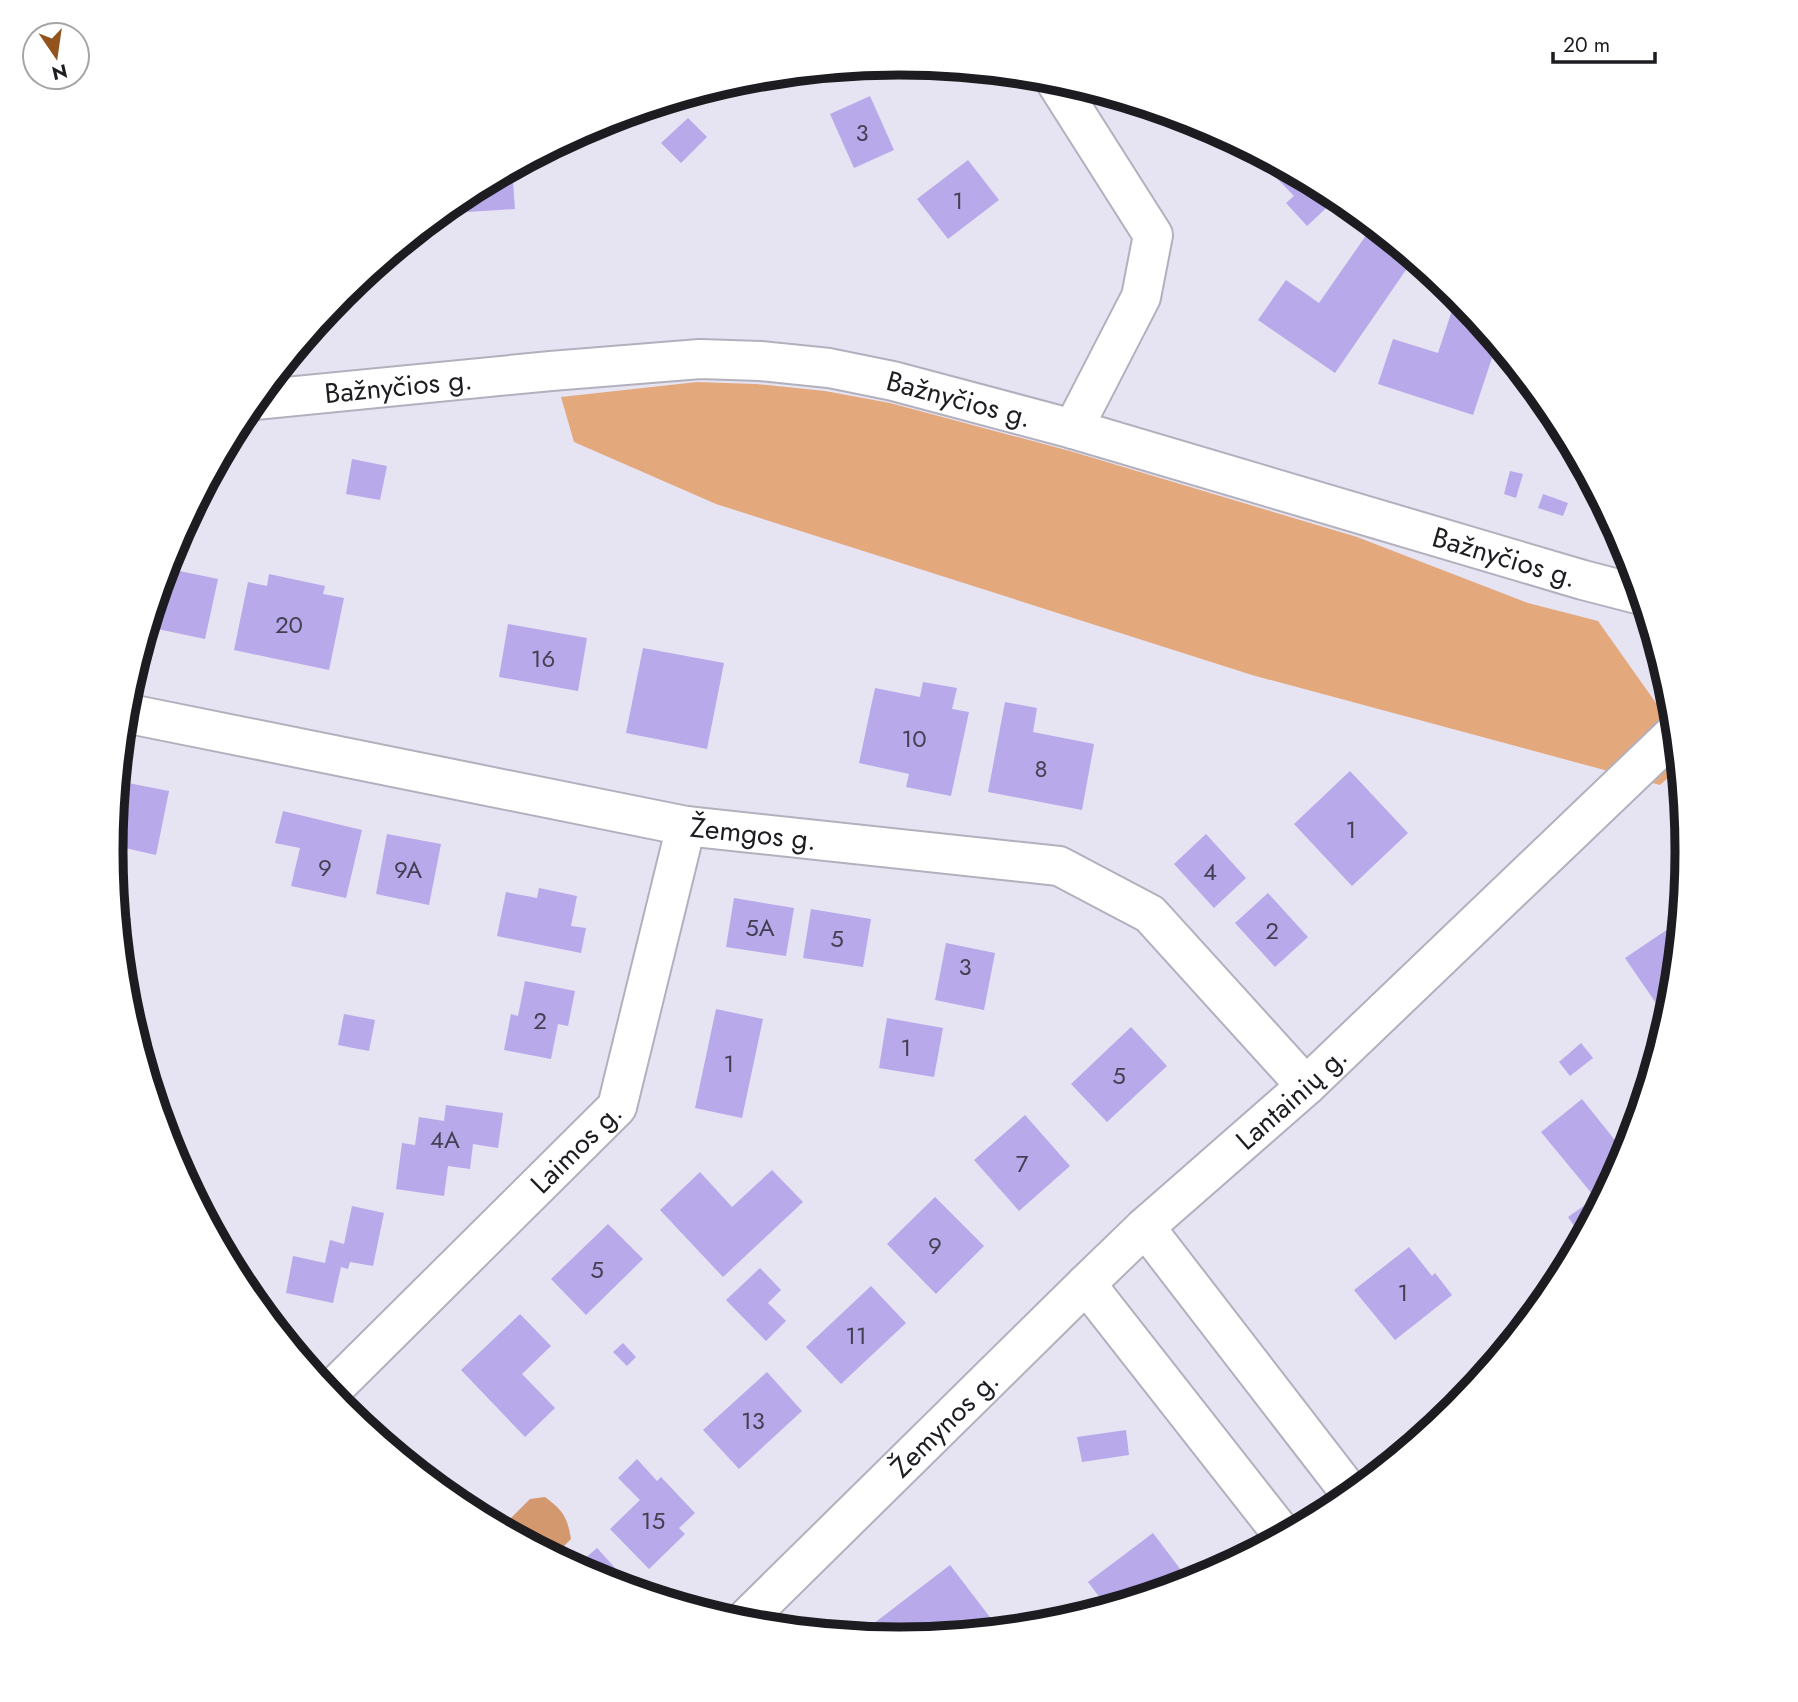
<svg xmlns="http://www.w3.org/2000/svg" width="1798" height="1702" font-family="Jost,sans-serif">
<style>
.forest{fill:#e4a87d}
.water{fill:#d3986e}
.building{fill:#b8aaea}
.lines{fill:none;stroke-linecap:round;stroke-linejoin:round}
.street-casing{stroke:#b3b0be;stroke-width:42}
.secondary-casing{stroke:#b3b0be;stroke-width:42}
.street{stroke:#fff;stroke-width:38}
.secondary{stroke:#fff;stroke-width:38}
.labels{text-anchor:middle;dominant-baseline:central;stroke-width:5;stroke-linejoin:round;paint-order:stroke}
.number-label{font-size:24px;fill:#444053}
.street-label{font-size:28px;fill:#1d1c21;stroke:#fff}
.rim{fill:none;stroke:#1d1c21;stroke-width:9}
</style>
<rect width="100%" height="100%" fill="#e6e3f2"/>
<path class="forest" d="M697,382l59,2 69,7 65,12 180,48 287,86 171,66 70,18 58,82 16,-2 7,67 -19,17 -408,-110 -536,-171 -142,-62 -13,-45z"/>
<path class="water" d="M545,1497c18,14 22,19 26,42l-12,12 -16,-1 -42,-22 29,-29z"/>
<g class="building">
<path d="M870,96l24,54 -40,18 -24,-54z"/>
<path d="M688,118l19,19 -26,26 -20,-20z"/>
<path d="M1265,157l72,39 1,1 -31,29 -21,-23 8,-7 -34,-35z"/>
<path d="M968,160l31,40 -51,39 -31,-40z"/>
<path d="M512,169l3,40 -47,3 -1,-19z"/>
<path d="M1367,234l43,30 -75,109 -77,-53 28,-40 33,23z"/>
<path d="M1457,295l40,48 -24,72 -95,-31 15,-45 45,14z"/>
<path d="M352,459l35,7 -7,34 -34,-6z"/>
<path d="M1510,471l13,3 -7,24 -12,-4z"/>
<path d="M1543,494l25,9 -5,13 -25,-8z"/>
<path d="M165,568l53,11 -13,60 -57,-12z"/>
<path d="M269,574l56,12 -2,8 21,4 -15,72 -95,-20 14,-68 19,4z"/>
<path d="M508,624l79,14 -9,53 -79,-14z"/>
<path d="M643,648l81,15 -17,86 -81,-16z"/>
<path d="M923,682l34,6 -5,21 17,3 -18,84 -45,-9 3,-13 -50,-11 16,-75 45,9z"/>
<path d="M1005,702l32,6 -4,24 61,12 -12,66 -94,-18z"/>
<path d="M1350,771l58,62 -56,53 -58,-62z"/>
<path d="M118,781l51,10 -13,64 -44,-10z"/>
<path d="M283,811l79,19 -16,68 -55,-12 9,-38 -25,-5z"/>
<path d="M387,834l54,10 -12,61 -53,-11z"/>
<path d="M1206,834l40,44 -32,30 -40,-44z"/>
<path d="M539,888l38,8 -6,30 15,2 -5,25 -84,-17 9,-44 31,6z"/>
<path d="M1268,893l40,44 -33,30 -40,-44z"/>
<path d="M734,898l60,10 -8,48 -60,-9z"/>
<path d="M811,909l60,10 -8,48 -60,-9z"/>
<path d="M117,915l14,3 -9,41z"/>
<path d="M1680,921l-8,84 -10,7 -37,-54z"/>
<path d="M946,943l49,10 -11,57 -49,-10z"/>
<path d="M525,981l50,10 -7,35 -10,-2 -7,35 -47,-9 7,-36 7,2z"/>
<path d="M716,1009l47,10 -21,99 -47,-10z"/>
<path d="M344,1014l31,6 -6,31 -31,-6z"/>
<path d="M887,1018l56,10 -9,49 -55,-9z"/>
<path d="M1131,1027l36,39 -60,56 -36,-38z"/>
<path d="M1581,1043l12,15 -23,18 -11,-14z"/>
<path d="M1582,1099l44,55 -13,26 -20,15 -52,-63z"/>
<path d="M446,1105l57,8 -5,35 -25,-4 -3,25 -22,-3 -4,30 -48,-7 6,-46 13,2 4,-28 25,4z"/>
<path d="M1025,1115l45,51 -51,45 -45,-51z"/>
<path d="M772,1170l31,32 -80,75 -63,-67 40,-38 32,35z"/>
<path d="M935,1197l49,49 -48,48 -49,-50z"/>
<path d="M1592,1200l6,7 -6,11 -15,12 -9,-13z"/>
<path d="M352,1206l32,7 -11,53 -23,-4 -2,7 -7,-2 -8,36 -47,-10 7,-37 32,7 5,-23 14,4z"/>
<path d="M608,1224l35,35 -57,56 -35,-36z"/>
<path d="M1409,1247l23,29 3,-3 17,22 -57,45 -41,-50z"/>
<path d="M760,1268l21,22 -13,13 18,18 -20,20 -40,-41z"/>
<path d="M871,1286l35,37 -65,61 -35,-37z"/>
<path d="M520,1314l31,32 -29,28 33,34 -30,29 -64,-67z"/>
<path d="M623,1343l13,14 -9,9 -14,-14z"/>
<path d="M767,1372l35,39 -63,58 -36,-39z"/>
<path d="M1126,1430l3,25 -47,7 -5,-25z"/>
<path d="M637,1459l20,22 4,-4 34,36 -16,15 6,6 -36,35 -39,-40 30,-29 -22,-22z"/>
<path d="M1153,1533l37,49 -83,25 -19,-25z"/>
<path d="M597,1548l38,42 -38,-11 -22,-12z"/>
<path d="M950,1565l49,64 -100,10 -16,-2 -10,-13z"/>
</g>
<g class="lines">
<defs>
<g id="street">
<path d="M1054,79l99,156 -12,62 -68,132"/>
<path id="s1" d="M125,713l561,113 373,40 91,48 156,172"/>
<path d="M1145,1227l206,267"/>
<path d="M1086,1284l197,251"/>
<path id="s2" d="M329,1393l288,-286 69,-281"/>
<path id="s3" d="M742,1623l344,-339 59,-57 161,-141 369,-353"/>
</g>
<g id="secondary">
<path id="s4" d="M255,400l296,-29 149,-12 60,2 69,7 64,13 180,48 510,151 58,15"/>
</g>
</defs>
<use href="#street" class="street-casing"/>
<use href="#secondary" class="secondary-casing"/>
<use href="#street" class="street"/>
<use href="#secondary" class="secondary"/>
</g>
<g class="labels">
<g class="number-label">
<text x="862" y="132">3</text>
<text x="958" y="200">1</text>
<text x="289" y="624">20</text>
<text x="543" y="658">16</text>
<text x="914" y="738">10</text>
<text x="1041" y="768">8</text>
<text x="1351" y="829">1</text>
<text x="325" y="867">9</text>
<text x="408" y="869">9A</text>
<text x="1210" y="871">4</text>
<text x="760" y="927">5A</text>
<text x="1272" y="930">2</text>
<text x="837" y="938">5</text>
<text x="965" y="966">3</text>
<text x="540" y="1020">2</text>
<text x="906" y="1047">1</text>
<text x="729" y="1063">1</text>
<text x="1119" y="1075">5</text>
<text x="445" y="1139">4A</text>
<text x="1022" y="1163">7</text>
<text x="935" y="1245">9</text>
<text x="597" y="1269">5</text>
<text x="1403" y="1292">1</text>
<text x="856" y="1335">11</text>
<text x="753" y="1420">13</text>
<text x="653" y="1520">15</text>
</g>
<g class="street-label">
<text stroke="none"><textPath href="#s4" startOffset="144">Bažnyčios g.</textPath></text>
<text stroke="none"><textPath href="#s4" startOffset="710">Bažnyčios g.</textPath></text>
<text stroke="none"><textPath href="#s4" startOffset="1278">Bažnyčios g.</textPath></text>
<text stroke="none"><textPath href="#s1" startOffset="640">Žemgos g.</textPath></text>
<text stroke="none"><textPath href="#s3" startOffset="760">Lantainių g.</textPath></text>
<text stroke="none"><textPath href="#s2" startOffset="348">Laimos g.</textPath></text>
<text stroke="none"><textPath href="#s3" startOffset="284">Žemynos g.</textPath></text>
</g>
</g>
<path d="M0 0H1798V1702H0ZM123 851a776 776 0 1 1 1552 0a776 776 0 1 1-1552 0Z" fill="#fff" fill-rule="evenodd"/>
<path class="rim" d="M123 851a776 776 0 1 1 1552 0a776 776 0 1 1-1552 0Z"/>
<g transform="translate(56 56) rotate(167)"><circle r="33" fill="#ffffff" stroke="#a5a4a6" stroke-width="2"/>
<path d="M0-5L12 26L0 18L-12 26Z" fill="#93531d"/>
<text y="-10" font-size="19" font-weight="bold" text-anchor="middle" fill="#1d1c21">N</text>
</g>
<path d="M1553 52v10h102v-10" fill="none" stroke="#1d1c21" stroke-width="3.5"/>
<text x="1563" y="52" font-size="21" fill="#1d1c21" stroke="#ffffff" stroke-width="5" paint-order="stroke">20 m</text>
</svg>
